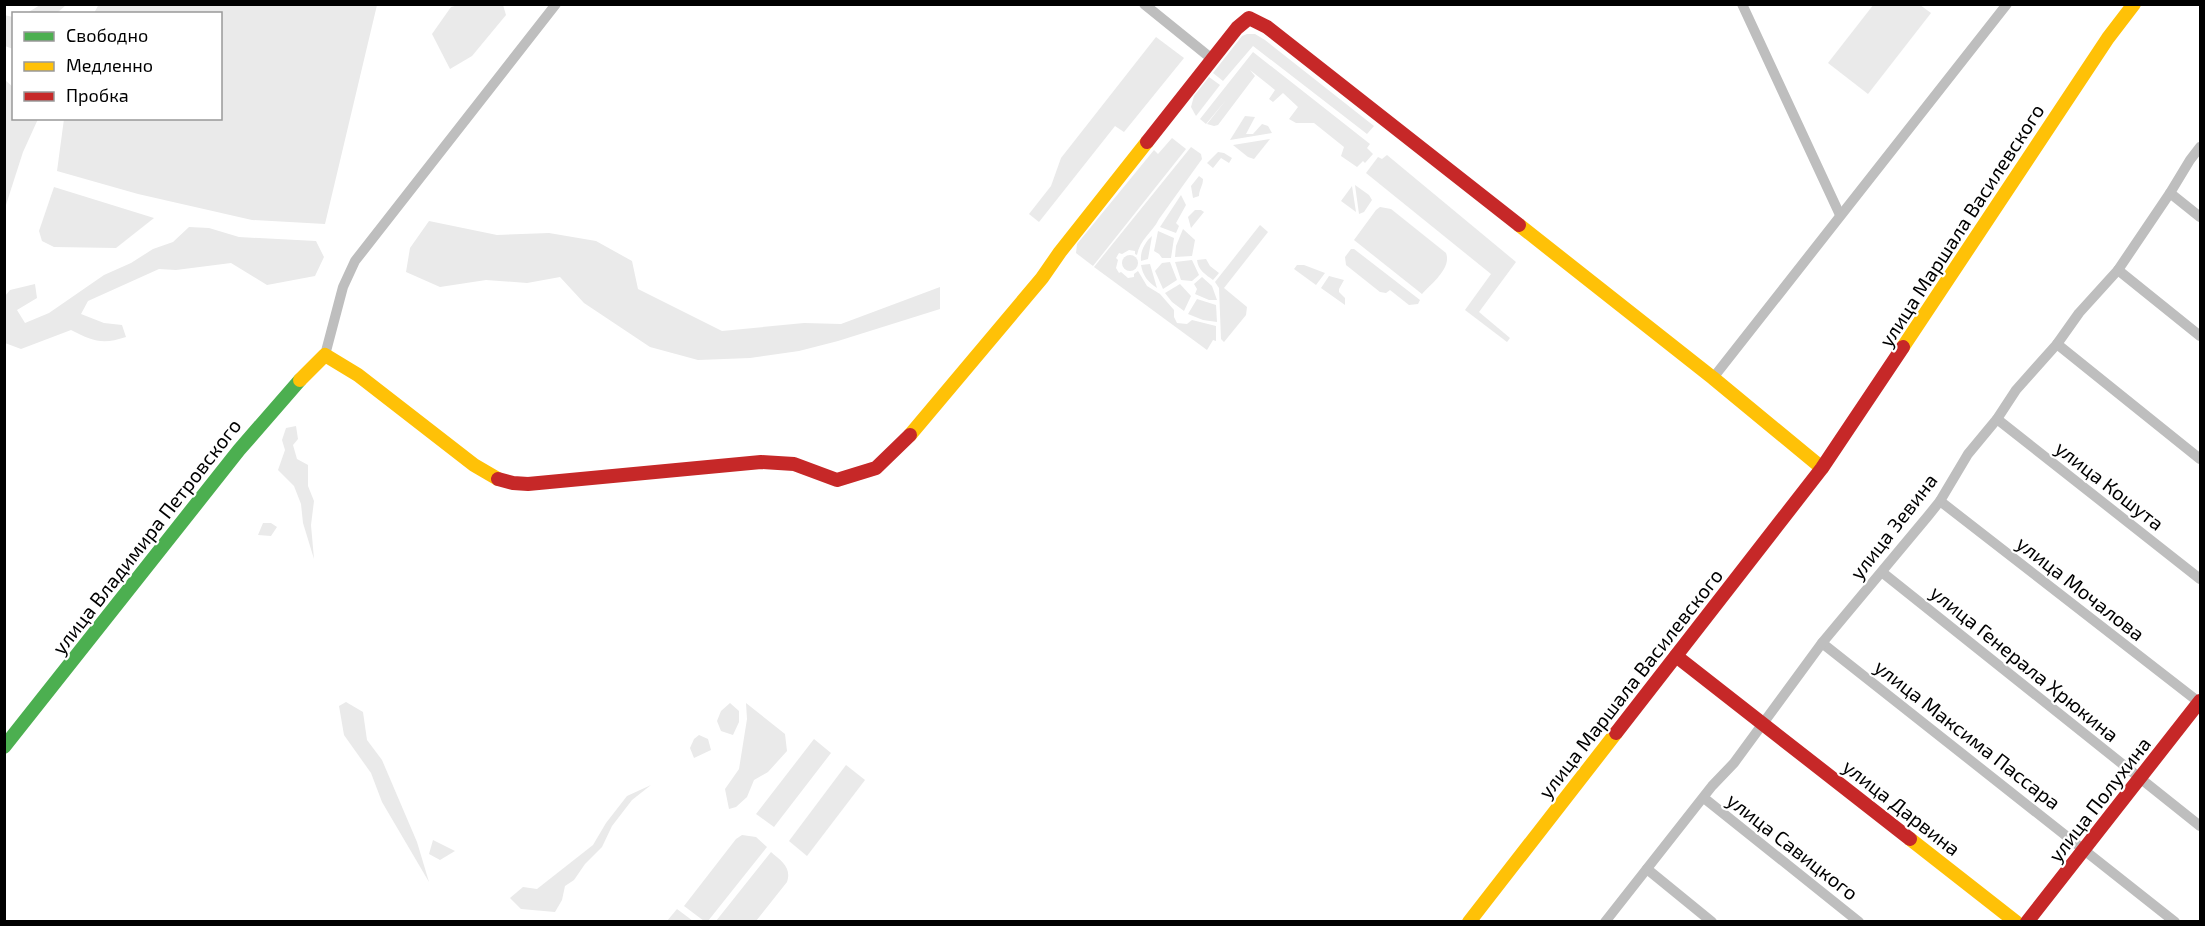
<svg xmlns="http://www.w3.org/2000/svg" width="2205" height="926" font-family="'Exo 2',sans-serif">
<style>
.green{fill:#eaeaea}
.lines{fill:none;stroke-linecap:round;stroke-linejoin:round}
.street{stroke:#bebebe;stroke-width:10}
.fast{stroke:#4caf50;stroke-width:14}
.slow{stroke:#ffc107;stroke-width:14}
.jam{stroke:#c62828;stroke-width:14}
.labels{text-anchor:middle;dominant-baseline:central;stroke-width:4.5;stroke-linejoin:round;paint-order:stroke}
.street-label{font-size:20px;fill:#000;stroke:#fff}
</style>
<rect width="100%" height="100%" fill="#fff"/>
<g class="green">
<path d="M99,4l278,1 -52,219 -73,-4 -114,-26 -81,-23 7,-52 156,-1v-104l-126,-1z"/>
<path d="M462,4l41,1 3,10 -34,41 -22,13 -18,-35 19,-27z"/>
<path d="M1874,4l46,1 11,8 -63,81 -40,-31z"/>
<path d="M40,5v-1l26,1 -9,8h-30z"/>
<path d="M4,15l9,2v32l-8,-3z"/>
<path d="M1247,34h8l10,6 109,86 -7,8 -114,-88 -30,35 -10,-8 29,-37z"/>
<path d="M1156,37l28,21 -60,74 -9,-6 -76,96 -10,-8 22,-28 10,-28z"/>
<path d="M1253,52l117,92 -3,4 6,6 -8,9 -2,-2 -6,6 -16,-11 3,-9 -30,-24h-18l-7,-4 9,-12 -15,-14 -10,9 -4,-3 6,-9 -25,-20 5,6 -37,49 -4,1 -7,-2 19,-24 -20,24 -6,-5z"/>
<path d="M1209,77l11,8 -24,31 -5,-9 3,-11z"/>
<path d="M5,80l8,7 1,31 24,1 -15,33 -18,56z"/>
<path d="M1245,116l10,1 -9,17h7l9,-10 6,2 4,7 -42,7z"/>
<path d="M1172,138l14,11 -93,117 -17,-13 1,-9 77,-94 4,4z"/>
<path d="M1270,139l-16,20 -6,-2 -15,-12z"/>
<path d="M1191,147l10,7 1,5 -43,60c-7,14 -19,20 -22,36l-2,-1v-3l-6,-1 -7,4 -3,-1 -3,5 2,2 -2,8 3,5 2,-1 7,6 6,-1v-3l4,-3 9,15 13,8 14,16v7l3,6 10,1 5,-4 24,6v15l-3,-1 -6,10 -113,-83z"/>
<path d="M1218,152l6,1 8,5 -3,5 -8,-5 -8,10 -6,-5z"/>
<path d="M1387,155l129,107 -37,50 31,26 -3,4 -42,-32 26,-36 -125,-101 12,-16 4,2z"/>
<path d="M1199,176l4,3c0,7 -4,10 -4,17l-6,2 -2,-12z"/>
<path d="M1355,185l14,10 3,5 -8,12 -5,2z"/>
<path d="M1352,186l4,26 -15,-11z"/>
<path d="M54,187l100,31 -38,30 -62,-1 -12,-6 -3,-10z"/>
<path d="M1181,195l5,10 -10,18 3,3 -3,7 -16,-6z"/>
<path d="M1380,207l11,2 55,44c6,15 -15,31 -24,41l-68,-54 22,-30z"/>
<path d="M1195,210h6l3,2 -13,16 -3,-11z"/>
<path d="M429,221l68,14 52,-2 47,8 36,20 6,28 84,42 82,-8 37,1 99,-37v22l-102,32 -39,10 -49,7 -52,2 -48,-13 -66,-44 -24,-26 -33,6 -41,-3 -46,7 -34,-15 4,-24z"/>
<path d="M1260,225l8,7 -44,56 23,19 -1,8 -22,27 -3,-3 -2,-51 -4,-6z"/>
<path d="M189,227l20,1 30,9 77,4 8,16 -9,19 -48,9 -36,-22 -55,7 -17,-1 -71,32 -7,13 23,9 18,2 4,12c-24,8 -33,4 -55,-7l-50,19 -16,-6v-47l5,-6 25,-6 2,14 -20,12 8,13 24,-10 55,-38 27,-12 22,-14 20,-7z"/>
<path d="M1183,229l12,11 -3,16 -17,1 1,-11z"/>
<path d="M1158,231l16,7 -3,20h-9l-3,-4 -5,-3z"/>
<path d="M1152,236l-4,23 -7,2c-1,-10 4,-19 11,-25z"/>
<path d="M1351,249h3l66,51 -2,4 -9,1 -19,-15 -4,3 -6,-1 -34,-27 -1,-8z"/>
<circle cx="1130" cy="263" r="8"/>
<path d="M1206,259l4,7 9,7 -6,7c-7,-5 -15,-10 -16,-20z"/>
<path d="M1192,260l7,15 -7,6 -11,-1 -6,-18z"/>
<path d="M1170,262l7,18 -14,9 -8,-18 7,-8z"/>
<path d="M1150,264l7,24c-9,-6 -14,-12 -16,-23z"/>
<path d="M1297,265h7l21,8 -9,12 -22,-16z"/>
<path d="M1329,276l15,4 -5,9v3l6,6v7l-24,-17z"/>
<path d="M1202,277l10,9 5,14h-8l-14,-6 2,-5 -3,-5z"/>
<path d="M1180,284l11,12 -7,15 -12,-9 -7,-9z"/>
<path d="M1197,299l19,6 1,17 -14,-2 -15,-6z"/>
<path d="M296,426l2,13 -5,6 4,14 11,6v21l6,15 -3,24 3,34 -11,-36 -2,-19 -7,-18 -16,-16 7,-20 -3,-10 4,-12z"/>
<path d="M263,523h8l6,4 -6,9 -13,-1z"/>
<path d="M346,702l17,10 4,28 15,20 35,82 12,40 -47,-80 -11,-29 -27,-38 -5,-29z"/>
<path d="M730,703l9,8v11l-6,13 -12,-4 -4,-10 4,-10z"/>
<path d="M746,703l39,31 2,17 -19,21 -14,8 -7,17 -11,10 -7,2 -4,-20 14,-20 8,-50z"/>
<path d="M699,735l9,4 3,11 -17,8 -4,-10 4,-9z"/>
<path d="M814,739l17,14 -57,74 -18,-13z"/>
<path d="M846,765l19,15 -58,76 -18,-15z"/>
<path d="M651,785l-19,15 -20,26 -10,21 -17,17 -11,16 -9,6 -3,14 -7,12 -34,-3 -11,-11 13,-11 14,2 56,-44 13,-22 21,-27z"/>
<path d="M742,835l14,2 11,10 -59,74h-4l-20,-15 52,-67z"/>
<path d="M433,840l22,11 -15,9 -11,-6z"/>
<path d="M771,852c10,9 21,15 16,30l-31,39h-40z"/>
<path d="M677,909l16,12h-26z"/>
</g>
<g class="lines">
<g class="street">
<path d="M1144,4l68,55"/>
<path d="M1742,4l98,211"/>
<path d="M2170,193l30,24"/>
<path d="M2118,270l82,66"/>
<path d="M2057,344l143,115"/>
<path d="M325,355l18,-68 12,-26 201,-257"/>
<path d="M1713,378l294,-374"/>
<path d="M1997,419l203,160"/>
<path d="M1940,501l260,202"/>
<path d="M1883,573l317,253"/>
<path d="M1822,643l353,279"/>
<path d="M1704,798l155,124"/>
<path d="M1647,869l65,53"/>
<path d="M1605,922l107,-136 22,-23 88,-120 106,-127 12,-15 28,-47 29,-35 19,-29 41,-46 22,-31 39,-43 52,-77 20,-33 10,-13"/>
</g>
<path class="fast" d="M4,747l235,-297 61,-70"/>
<g class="slow">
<path d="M1519,225l194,153 109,90"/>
<path d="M1903,347l205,-309 26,-34"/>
<path d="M300,380l25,-25 33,20 116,90 24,14"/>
<path d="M910,435l132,-157 18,-26 87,-110"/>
<path d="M1910,839l106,83"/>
<path d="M1469,922l147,-189"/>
</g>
<g class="jam">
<path d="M1147,142l90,-114 12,-10 18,9 252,198"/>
<path d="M498,479l15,4 15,1 233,-22 33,2 43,16 39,-12 34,-33"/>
<path d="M1676,656l234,183"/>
<path d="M1616,733l206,-265 81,-121"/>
<path d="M2027,922l173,-221"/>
</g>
</g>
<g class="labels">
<g class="street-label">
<text transform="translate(1961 225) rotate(-57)">улица Маршала Василевского</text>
<text transform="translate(2110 485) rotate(38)">улица Кошута</text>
<text transform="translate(1893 526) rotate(-52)">улица Зевина</text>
<text transform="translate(146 536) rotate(-52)">улица Владимира Петровского</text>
<text transform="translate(2081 588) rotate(38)">улица Мочалова</text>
<text transform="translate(2025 663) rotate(39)">улица Генерала Хрюкина</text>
<text transform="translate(1630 683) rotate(-52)">улица Маршала Василевского</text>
<text transform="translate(1968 734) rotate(38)">улица Максима Пассара</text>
<text transform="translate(2099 799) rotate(-52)">улица Полухина</text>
<text transform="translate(1902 807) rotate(38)">улица Дарвина</text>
<text transform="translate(1793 846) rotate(38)">улица Савицкого</text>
</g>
</g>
<rect width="2205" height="926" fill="none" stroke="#000000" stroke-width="12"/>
<rect x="12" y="12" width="210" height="108" fill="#ffffff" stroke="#999999" stroke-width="1.5"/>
<rect x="24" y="32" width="30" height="9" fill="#4caf50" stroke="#999999" stroke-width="1.5"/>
<text x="66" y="42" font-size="18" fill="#000000">Свободно</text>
<rect x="24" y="62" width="30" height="9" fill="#ffc107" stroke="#999999" stroke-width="1.5"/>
<text x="66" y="72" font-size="18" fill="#000000">Медленно</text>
<rect x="24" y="92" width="30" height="9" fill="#c62828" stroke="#999999" stroke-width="1.5"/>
<text x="66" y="102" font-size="18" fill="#000000">Пробка</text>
</svg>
